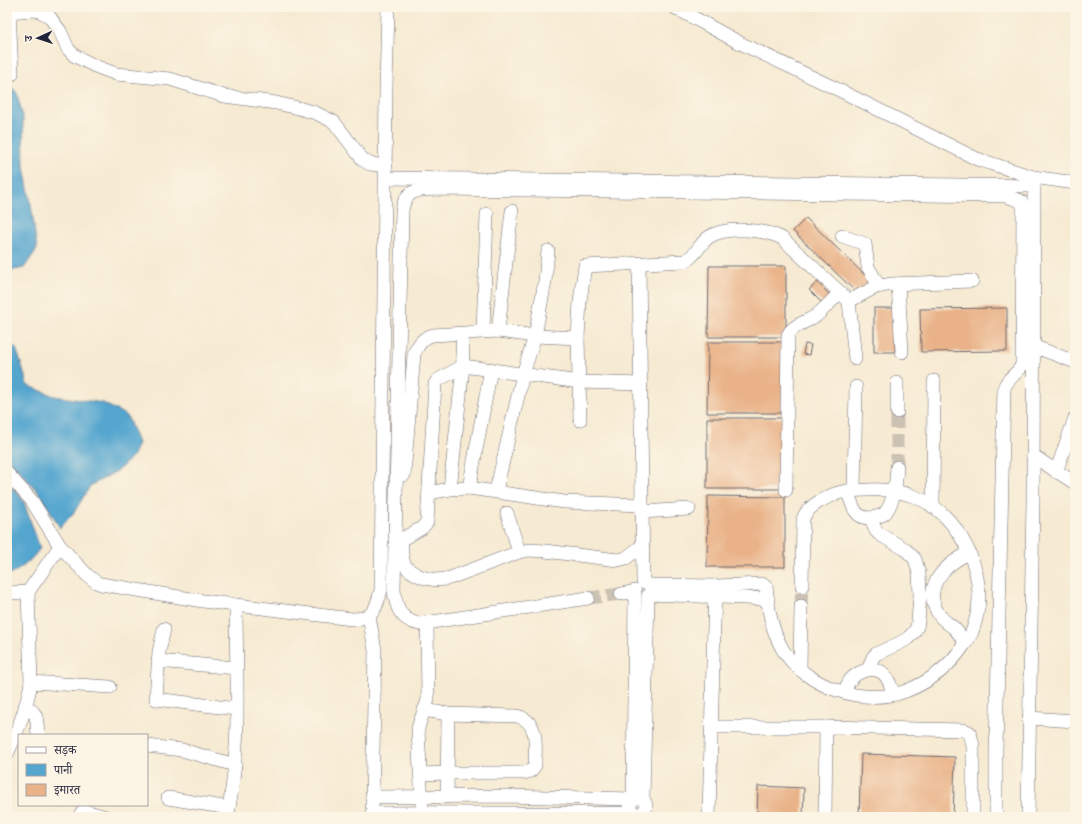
<svg xmlns="http://www.w3.org/2000/svg" width="1082" height="824" font-family="'IM FELL English','Noto Serif Devanagari',serif">
<style>
.water{fill:#54a6cf;stroke:#3b6485}
.building{fill:#e9b288}
.lines{fill:none;stroke-linecap:round;stroke-linejoin:round}
.minor-tunnel{stroke:#ccc2b4;stroke-width:13;stroke-dasharray:13 6;stroke-linecap:butt}
.minor-casing{stroke:#6c6870;stroke-width:14}
.minor{stroke:#fff;stroke-width:13}
</style>
<rect width="100%" height="100%" fill="#fcf5e5"/>
<filter id="ink" filterUnits="userSpaceOnUse"><feTurbulence type="fractalNoise" baseFrequency=".025" numOctaves="2"/><feDisplacementMap in="SourceGraphic" scale="8" xChannelSelector="R" yChannelSelector="G"/><feConvolveMatrix kernelMatrix="1 2 1 2 8 2 1 2 1" color-interpolation-filters="sRGB"/></filter>
<filter id="wash" filterUnits="userSpaceOnUse"><feTurbulence type="fractalNoise" baseFrequency=".012" numOctaves="4" result="noise"/><feDisplacementMap in="SourceGraphic" scale="16" xChannelSelector="R" yChannelSelector="G"/><feGaussianBlur stdDeviation="0.9" result="paint"/><feColorMatrix in="noise" values="0 0 0 0 0 0 0 0 0 0 0 0 0 0 0 0 0 1.4 0 .05"/><feComposite in="paint" operator="in"/></filter>
<g filter="url(#wash)">
<rect width="100%" height="100%" fill="#f6ead2"/>
<g class="water">
<path d="M7,82l10,11 6,25 1,49 7,37 6,45 -13,19 -15,3 -2,-1z"/>
<path d="M7,343l9,5 7,21 4,16 27,11 49,7 24,13 11,27 -6,14 -15,14 -27,15 -15,25 -15,17 -19,-33 -34,-37z"/>
<path d="M7,481l16,19 17,48c-8,12 -19,22 -33,27z"/>
</g>
<g id="blocks">
<g class="building">
<path d="M806,218l66,64 -13,13 -66,-64z"/>
<path d="M709,266h77v71h-78z"/>
<path d="M817,282l14,14 -8,8 -14,-14z"/>
<rect x="874" y="308" width="21" height="44"/>
<path d="M1007,308v43l-86,1 -1,-43z"/>
<path d="M708,342h77v71h-78z"/>
<path d="M805,344l6,1 -2,10 -6,-1z"/>
<path d="M707,418h78l-1,71h-77z"/>
<path d="M708,496l77,1v70h-78z"/>
<path d="M861,754l94,3 -2,60h-94z"/>
<path d="M758,786l46,2 -1,29h-46z"/>
</g>
</g>
</g>
<g filter="url(#ink)">
<use href="#blocks" fill-opacity="0" stroke="#6c6870" stroke-width="1"/>
<g class="lines">
<g class="minor-tunnel">
<path d="M897,467v-55"/>
<path d="M588,598l33,-4"/>
<path d="M801,606l1,-20"/>
</g>
<defs>
<g id="minor">
<path d="M674,7l66,36 101,48 136,68 56,18 1,9"/>
<path d="M7,12l27,-2 8,2 7,4 11,15 8,18 7,7 20,10 21,8 54,5 54,17 52,7 22,5 18,5 18,9 29,38 7,4 16,2"/>
<path d="M9,12l3,62"/>
<path d="M1033,177l42,6"/>
<path d="M386,178l648,8 -1,315 -5,316"/>
<path d="M842,236l23,8 3,23 11,19"/>
<path d="M639,264l4,318"/>
<path d="M898,284l4,68"/>
<path d="M849,301l27,-14 16,-3 80,-3"/>
<path d="M498,331l14,-120"/>
<path d="M483,332l4,-118"/>
<path d="M1033,346l42,16"/>
<path d="M897,412v-29"/>
<path d="M580,420l-2,-82 2,-37 5,-35 100,-5c11,-5 14,-17 24,-24 16,-11 58,-8 74,2l66,62 6,58"/>
<path d="M1033,456l42,27"/>
<path d="M1056,472l19,-54"/>
<path d="M7,473l25,28 28,45 27,29 9,7 5,2 102,17 149,18c22,0 24,-10 29,-29l5,-502 2,-81"/>
<path d="M404,475l10,-121c4,-10 9,-17 19,-19l65,-4 37,5 43,2"/>
<path d="M469,488l22,-119"/>
<path d="M450,489l13,-123 -1,-32"/>
<path d="M786,490l2,-155c5,-11 20,-13 29,-20 8,-7 16,-15 23,-23"/>
<path d="M854,490l2,-103"/>
<path d="M496,491l27,-117 12,-38 10,-55 3,-30"/>
<path d="M848,491c4,14 7,31 27,26 4,-1 8,-1 11,-5 9,-13 10,-30 11,-45"/>
<path d="M429,493l21,-4 19,-1 95,14 78,3"/>
<path d="M933,507l1,-126"/>
<path d="M642,512l47,-3"/>
<path d="M507,513l12,39"/>
<path d="M402,539l20,-11 5,-6 8,-138 3,-4 25,-14 117,16 60,2"/>
<path d="M402,545c-1,19 3,25 20,32 11,3 17,4 28,1l69,-26 10,-2 16,1 73,9 8,-2 17,-13"/>
<path d="M649,585l68,1 45,-2 4,2c2,21 5,44 17,64 23,37 81,57 123,41 23,-9 44,-25 58,-46 3,-4 6,-8 8,-13 4,-11 7,-24 7,-35 -1,-41 -26,-87 -66,-101 -14,-5 -30,-7 -45,-6 -10,0 -20,0 -30,3 -12,4 -31,13 -35,26l-1,67"/>
<path d="M7,593l21,-1 32,-46"/>
<path d="M621,594l14,-3"/>
<path d="M649,594l119,5"/>
<path d="M588,598l-169,26c-19,-4 -23,-17 -25,-34l8,-379c3,-25 21,-21 41,-22l563,7 15,5 2,5 -1,158c-3,10 -16,14 -18,25l-8,361v67"/>
<path d="M369,616l6,34 -3,155"/>
<path d="M164,629l-5,23 -3,47 80,10"/>
<path d="M965,643c-3,-5 -7,-11 -11,-15 -5,-4 -10,-7 -14,-12 -20,-28 4,-51 29,-63"/>
<path d="M158,661l78,7"/>
<path d="M800,669l1,-63"/>
<path d="M868,670l5,-13 3,-3 24,-11 7,-4 7,-7 3,-5 1,-5 2,-27 -1,-22 -4,-14 -10,-10 -26,-15 -3,-3 -5,-13"/>
<path d="M31,682l79,5"/>
<path d="M844,692c2,-4 4,-10 8,-14 7,-7 23,-13 32,-4 5,5 7,13 10,20"/>
<path d="M25,706c15,8 11,15 13,29"/>
<path d="M1029,718l46,3"/>
<path d="M711,727h115l137,3 6,2 2,5 2,9v71"/>
<path d="M147,746l35,4 53,15"/>
<path d="M7,754c11,-23 20,-47 24,-72l-3,-90"/>
<path d="M421,774l26,-1h76c6,-1 9,-2 12,-8 0,-19 5,-43 -18,-49l-69,-2 -24,-4"/>
<path d="M372,797l131,-1 130,3 2,-206"/>
<path d="M447,797l1,-83"/>
<circle cx="638" cy="806" r="8"/>
<path d="M168,798l61,10"/>
<path d="M643,798l5,-202"/>
<path d="M422,805l-4,-75c1,-11 8,-20 10,-31l-1,-76"/>
<path d="M372,813c87,-1 174,1 261,0"/>
<path d="M79,817l3,-5 3,-1 21,6"/>
<path d="M227,817c15,-69 9,-142 9,-212"/>
<path d="M709,817l6,-231"/>
<path d="M825,817l1,-90"/>
</g>
</defs>
<use href="#minor" class="minor-casing"/>
<use href="#minor" class="minor"/>
</g>
</g>
<rect width="1082" height="824" fill="none" stroke="#fcf5e5" stroke-width="24"/>
<rect x="18" y="734" width="130" height="72" fill="#fcf5e5" stroke="#a5a1a1"/>
<rect x="26" y="747" width="20" height="6" fill="#ffffff" stroke="#a5a1a1"/>
<text x="54" y="754" font-size="12" fill="#22223b">सड़क</text>
<rect x="26" y="764" width="20" height="12" fill="#54a6cf" stroke="#a5a1a1"/>
<text x="54" y="774" font-size="12" fill="#22223b">पानी</text>
<rect x="26" y="784" width="20" height="12" fill="#e9b288" stroke="#a5a1a1"/>
<text x="54" y="794" font-size="12" fill="#22223b">इमारत</text>
<g transform="translate(38 38) rotate(267)" stroke="#fcf5e5" stroke-width="3" paint-order="stroke">
<path d="M0-3L7 15L0 10L-7 15Z" fill="#22223b"/>
<text y="-6" font-size="11" font-weight="bold" text-anchor="middle" fill="#22223b">उ</text>
</g>
</svg>
